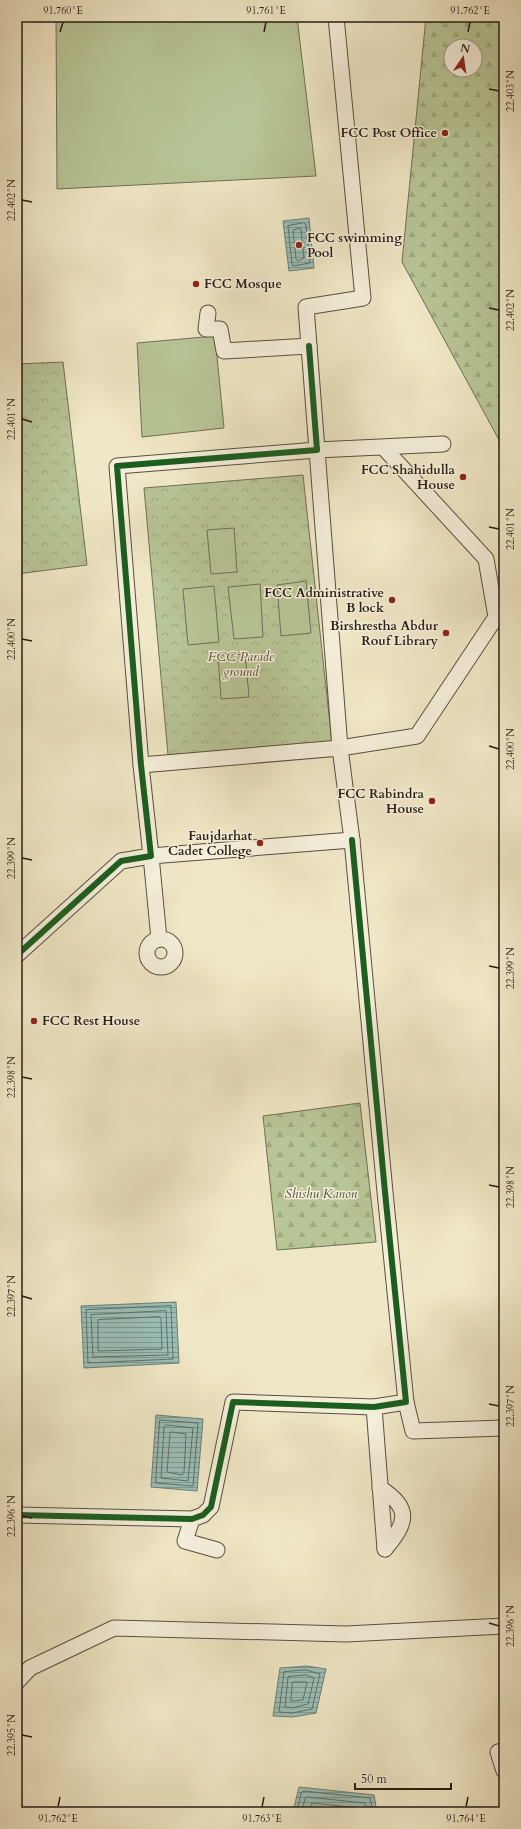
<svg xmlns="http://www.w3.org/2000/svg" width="521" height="1829" font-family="Cardo,serif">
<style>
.forest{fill:url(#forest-firs);stroke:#6f7054;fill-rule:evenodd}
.park{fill:url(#park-crowns);stroke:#6f7054}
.pitch{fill:#b8c596;stroke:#6f7054}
.water{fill:url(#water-rules);stroke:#6c7e76}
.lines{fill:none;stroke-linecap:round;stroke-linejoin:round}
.shore{stroke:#606e66;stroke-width:1}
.street-casing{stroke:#584f40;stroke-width:17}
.street{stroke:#f5efda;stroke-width:15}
.cycleway-casing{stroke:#f5efda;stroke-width:8}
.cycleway{stroke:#1b5e20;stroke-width:6}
.ticks{fill:none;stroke:#261c13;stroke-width:1.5}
.poi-dot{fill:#8f2418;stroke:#f5efda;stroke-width:1.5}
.labels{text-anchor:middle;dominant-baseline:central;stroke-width:3;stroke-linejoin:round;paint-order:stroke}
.poi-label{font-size:13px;font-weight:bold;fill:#261c13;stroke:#f5efda;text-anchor:end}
.park-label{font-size:13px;font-style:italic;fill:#524f3a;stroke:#f5efda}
.neatline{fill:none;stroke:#261c13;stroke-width:1.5}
.ticks-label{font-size:10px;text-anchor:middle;fill:#261c13}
</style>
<defs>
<pattern id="forest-firs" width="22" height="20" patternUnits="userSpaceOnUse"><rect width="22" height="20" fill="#b8c596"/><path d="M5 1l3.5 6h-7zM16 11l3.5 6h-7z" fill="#9ea980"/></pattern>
<pattern id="park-crowns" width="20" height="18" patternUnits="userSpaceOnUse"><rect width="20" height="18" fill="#b8c596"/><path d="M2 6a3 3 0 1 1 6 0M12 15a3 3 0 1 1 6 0" fill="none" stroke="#9ea980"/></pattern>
<pattern id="water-rules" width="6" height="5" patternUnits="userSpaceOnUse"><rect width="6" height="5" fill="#9abfb8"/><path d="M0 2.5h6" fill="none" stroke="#7d9a94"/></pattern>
</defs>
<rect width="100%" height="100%" fill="#f0e7c6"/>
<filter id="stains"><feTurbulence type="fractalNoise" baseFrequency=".005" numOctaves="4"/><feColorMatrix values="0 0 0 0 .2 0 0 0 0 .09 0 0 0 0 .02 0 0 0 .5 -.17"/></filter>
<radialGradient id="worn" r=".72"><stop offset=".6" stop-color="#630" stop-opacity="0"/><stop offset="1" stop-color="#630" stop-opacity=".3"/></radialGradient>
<g class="forest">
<path d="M426,17h78v432l-102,-187zM451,46h24v24h-24z"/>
<path d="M360,1103l16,139 -99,8 -14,-134z"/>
</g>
<g class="park">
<path d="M63,362l24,203 -70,9v-210z"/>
<path d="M303,475l29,268 -164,12 -24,-267z"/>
</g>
<g class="pitch">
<path d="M56,17h241l19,159 -259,13z"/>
<path d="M215,336l9,92 -82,9 -5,-94z"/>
<path d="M234,528l3,44 -26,2 -4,-44z"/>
<path d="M306,581l5,52 -30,3 -4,-51z"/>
<path d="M260,584l3,53 -29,2 -6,-52z"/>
<path d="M214,586l5,56 -31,3 -5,-56z"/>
<path d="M245,654l4,43 -28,2 -3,-44z"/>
</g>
<g class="water">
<path d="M309,218l5,50 -25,3 -6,-50z"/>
<path d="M176,1302l3,61 -95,5 -3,-62z"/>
<path d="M156,1415l47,4 -6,72 -46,-4z"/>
<path d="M307,1666l19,3 -10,44 -23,4 -20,-1 7,-48z"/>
<path d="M299,1787l75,8 3,17h-84z"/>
</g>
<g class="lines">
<g class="shore">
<path d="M304,223l2,2 4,38 -17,3 -1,-2 -4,-38z"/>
<path d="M300,228l1,2 3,28 -6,3 -2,-2 -3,-28z"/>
<path d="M171,1306l2,53 -85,4 -2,-53z"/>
<path d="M166,1311l2,44 -75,2 -2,-42z"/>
<path d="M160,1317l1,2 1,30 -64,2v-31z"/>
<path d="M160,1420l38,3 -5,63 -37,-3z"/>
<path d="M167,1425l26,3 -5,53 -27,-3 3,-51z"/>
<path d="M172,1432l14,2 -2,39 -2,2 -15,-3 3,-39z"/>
<path d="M306,1670l14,4 -8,35 -20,4 -13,-1 5,-40z"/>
<path d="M306,1675l8,3 -6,26 -16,4 -7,-1 3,-30z"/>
<path d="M293,1682h14l-4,18 -12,1z"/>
<path d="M297,1812l4,-19 2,-2 67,7 3,14"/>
<path d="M302,1812l3,-14 2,-1 58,6 3,9"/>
<path d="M308,1812l4,-9 48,5 2,4"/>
</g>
<defs>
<g id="street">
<path d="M208,313l-2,16h14l4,22 85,-5 -3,-39 57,-9 -27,-281"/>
<path d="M384,448l102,111 10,58 -79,119 -77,12 -23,-298 126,-6"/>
<path d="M141,765l199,-17 12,92 -201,16 8,83"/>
<circle cx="161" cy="953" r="14"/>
<path d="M17,955l104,-94 30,-5 -10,-91 -24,-299 200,-16 -8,-104"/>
<path d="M406,1402l7,29 91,-3"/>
<path d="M374,1407l11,142"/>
<path d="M380,1488c32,20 27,35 5,61"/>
<path d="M17,1515l175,4 11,-4 8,-8 22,-105 141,5 32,-5 -21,-210 -33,-352"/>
<path d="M192,1519l-7,22 32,9"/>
<path d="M17,1682l13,-14 84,-40 232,6 158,-8"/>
<path d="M504,1750l-6,2 6,19"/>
</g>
</defs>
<use href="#street" class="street-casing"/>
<use href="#street" class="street"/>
<defs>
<g id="cycleway">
<path d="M17,955l104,-94 30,-5 -10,-91 -24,-299 200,-16 -8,-104"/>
<path d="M17,1515l175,4 11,-4 8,-8 22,-105 141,5 32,-5 -21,-210 -33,-352"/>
</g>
</defs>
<use href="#cycleway" class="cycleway-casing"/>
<use href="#cycleway" class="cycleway"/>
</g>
<path class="ticks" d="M60,32l3,-10M264,32l2,-10M468,32l2,-10M489,89l10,2M22,200l10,2M489,308l10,2M22,419l10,3M489,527l10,2M22,639l10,2M489,746l10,3M22,858l10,2M489,966l10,2M22,1077l10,2M489,1185l10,2M22,1296l10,3M489,1404l10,2M22,1516l10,2M489,1623l10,3M22,1735l10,2M58,1807l2,-10M262,1807l2,-10M466,1807l2,-10"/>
<g class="poi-dot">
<circle cx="445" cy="133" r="4"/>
<circle cx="299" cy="245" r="4"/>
<circle cx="196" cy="284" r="4"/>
<circle cx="463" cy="477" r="4"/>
<circle cx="392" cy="600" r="4"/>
<circle cx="446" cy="633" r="4"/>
<circle cx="432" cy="801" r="4"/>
<circle cx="260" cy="843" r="4"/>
<circle cx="34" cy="1021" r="4"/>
</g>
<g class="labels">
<g class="poi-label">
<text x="437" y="133">FCC Post Office</text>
<text x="307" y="238" text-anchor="start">FCC swimming<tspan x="307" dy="15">Pool</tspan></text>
<text x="204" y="284" text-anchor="start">FCC Mosque</text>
<text x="455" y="470">FCC Shahidulla<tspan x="455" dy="15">House</tspan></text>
<text x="384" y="593">FCC Administrative<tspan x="384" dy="15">B lock</tspan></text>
<text x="438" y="626">Birshrestha Abdur<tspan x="438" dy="15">Rouf Library</tspan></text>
<text x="424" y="794">FCC Rabindra<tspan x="424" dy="15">House</tspan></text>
<text x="252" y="836">Faujdarhat<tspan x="252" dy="15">Cadet College</tspan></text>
<text x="42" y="1021" text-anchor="start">FCC Rest House</text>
</g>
<g class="park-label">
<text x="241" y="657">FCC Parade<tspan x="241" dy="15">ground</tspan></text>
<text x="321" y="1194">Shishu Kanon</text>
</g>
</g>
<rect width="521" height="1829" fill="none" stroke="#f0e7c6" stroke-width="44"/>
<g transform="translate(463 58) rotate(13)"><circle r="19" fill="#f5efda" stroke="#a29b8a"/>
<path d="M0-3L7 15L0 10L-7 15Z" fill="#8f2418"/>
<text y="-6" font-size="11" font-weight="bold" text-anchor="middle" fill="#261c13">N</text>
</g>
<path d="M355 1783v6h96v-6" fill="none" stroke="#261c13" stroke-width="2"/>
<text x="361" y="1783" font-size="12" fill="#261c13" stroke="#f5efda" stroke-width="3" paint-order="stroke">50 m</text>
<rect x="22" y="22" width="477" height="1785" class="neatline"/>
<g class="ticks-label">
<text x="63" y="14">91.760°E</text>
<text x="266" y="14">91.761°E</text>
<text x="470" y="14">91.762°E</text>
<text transform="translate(510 91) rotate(-90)" y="4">22.403°N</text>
<text transform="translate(11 200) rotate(-90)" y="4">22.402°N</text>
<text transform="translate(510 310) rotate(-90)" y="4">22.402°N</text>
<text transform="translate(11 419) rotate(-90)" y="4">22.401°N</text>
<text transform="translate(510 529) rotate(-90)" y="4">22.401°N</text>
<text transform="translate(11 639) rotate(-90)" y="4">22.400°N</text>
<text transform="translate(510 749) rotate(-90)" y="4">22.400°N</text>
<text transform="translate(11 858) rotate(-90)" y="4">22.399°N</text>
<text transform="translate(510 968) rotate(-90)" y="4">22.399°N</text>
<text transform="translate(11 1077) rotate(-90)" y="4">22.398°N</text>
<text transform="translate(510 1187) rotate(-90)" y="4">22.398°N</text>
<text transform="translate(11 1296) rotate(-90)" y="4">22.397°N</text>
<text transform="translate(510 1406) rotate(-90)" y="4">22.397°N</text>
<text transform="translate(11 1516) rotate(-90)" y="4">22.396°N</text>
<text transform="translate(510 1626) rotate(-90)" y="4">22.396°N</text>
<text transform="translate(11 1735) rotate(-90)" y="4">22.395°N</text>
<text x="58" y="1822">91.762°E</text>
<text x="262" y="1822">91.763°E</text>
<text x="466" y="1822">91.764°E</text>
</g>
<rect width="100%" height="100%" filter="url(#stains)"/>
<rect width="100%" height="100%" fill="url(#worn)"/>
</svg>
